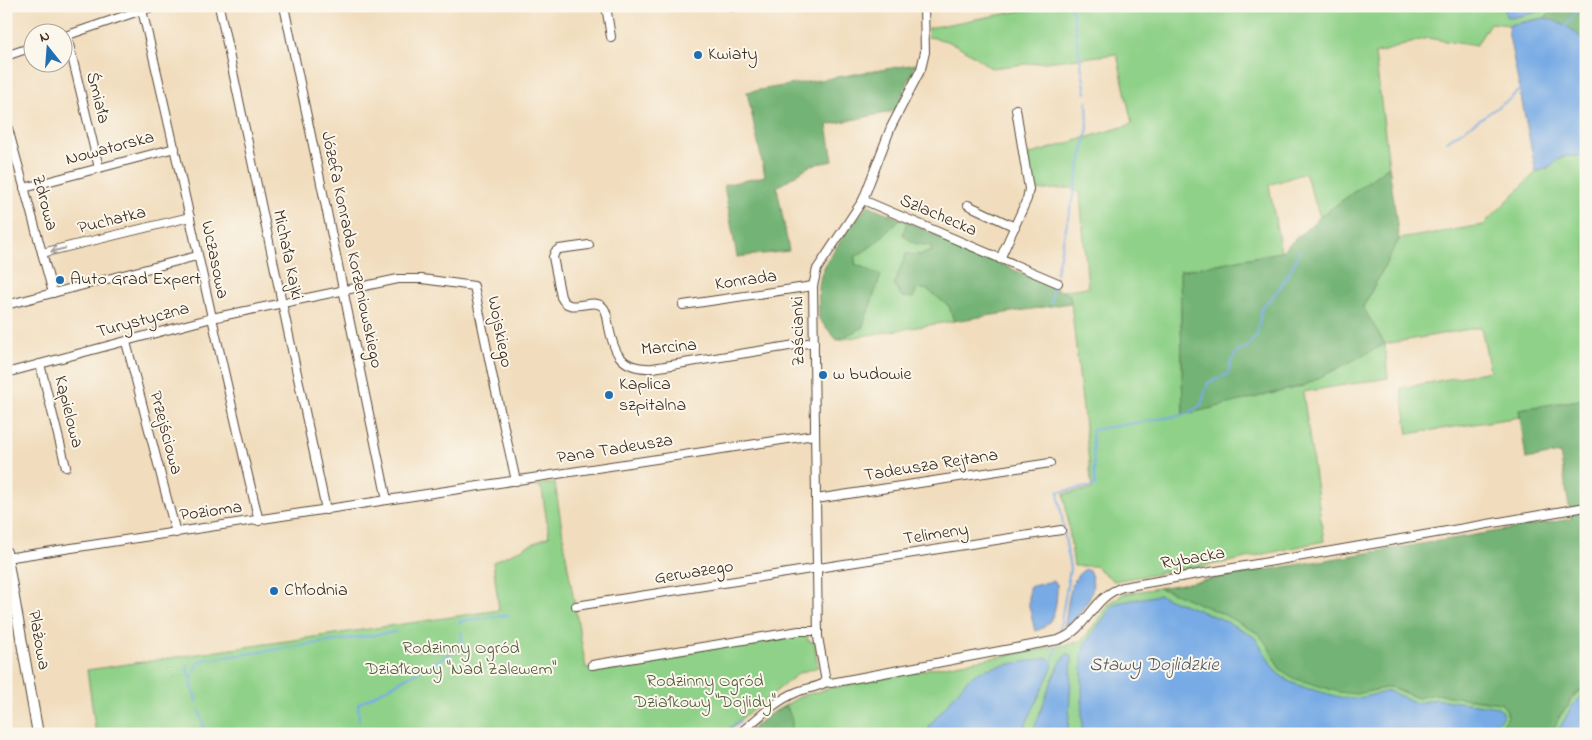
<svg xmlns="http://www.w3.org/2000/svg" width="1592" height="740" font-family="'Indie Flower',sans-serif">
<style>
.green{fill:#8fd188;stroke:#657e53}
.forest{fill:#73b374;stroke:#576e49}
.water{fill:#78abe5;stroke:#5a6a82}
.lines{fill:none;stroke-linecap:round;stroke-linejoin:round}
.stream{stroke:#78abe5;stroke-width:2}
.minor-casing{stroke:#564536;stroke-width:10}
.tertiary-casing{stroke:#564536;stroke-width:12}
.minor{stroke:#fff;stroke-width:8}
.tertiary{stroke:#fff;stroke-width:10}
.oneway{stroke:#a79f9a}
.poi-dot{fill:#1f6fb2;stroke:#fbf7ec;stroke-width:2}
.labels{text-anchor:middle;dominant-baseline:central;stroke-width:4;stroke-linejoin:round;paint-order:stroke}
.poi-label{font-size:18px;fill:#3b2a1e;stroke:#fbf7ec;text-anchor:start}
.street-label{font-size:18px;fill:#3b2a1e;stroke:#fbf7ec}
.park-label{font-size:18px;fill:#545c3e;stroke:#fbf7ec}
.water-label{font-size:19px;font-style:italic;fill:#505764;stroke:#fbf7ec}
</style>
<rect width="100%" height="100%" fill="#fbf7ec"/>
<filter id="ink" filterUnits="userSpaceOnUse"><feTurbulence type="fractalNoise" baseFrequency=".02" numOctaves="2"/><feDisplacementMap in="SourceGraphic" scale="10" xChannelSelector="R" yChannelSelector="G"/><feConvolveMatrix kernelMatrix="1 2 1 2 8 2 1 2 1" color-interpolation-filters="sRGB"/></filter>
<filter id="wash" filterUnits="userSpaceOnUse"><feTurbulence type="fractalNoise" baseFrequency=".0096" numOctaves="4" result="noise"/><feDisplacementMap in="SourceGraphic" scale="20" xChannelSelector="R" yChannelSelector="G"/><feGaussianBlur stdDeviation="1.12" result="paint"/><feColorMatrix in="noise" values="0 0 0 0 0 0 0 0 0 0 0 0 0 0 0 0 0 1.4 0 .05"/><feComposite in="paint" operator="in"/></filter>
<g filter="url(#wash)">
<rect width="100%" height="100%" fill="#f1ddbd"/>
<g class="green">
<path d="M1047,6h457l2,10 36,-5 5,-5h8l-10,12 -36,7 -19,-2 -14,23 -49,-8 -52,16 14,112 -69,51 -15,-44 -36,12 12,67 -101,19 3,143 120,-28 81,-42 -21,-37 36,-68 84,-14 53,-53 16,-6 7,-7 8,-3h19v243l-67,10 1,8 -112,17 -7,-46 89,-17 -9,-44 -96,17 3,34 -85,14 21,149 -96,21 -114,19 -19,-15h-21l-10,-72 28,-5 -21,-186 -10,-12 27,-4 -8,-93 -9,-6 -38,3 -5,-36 104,-31 -15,-70 -126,14c-22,-15 -36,-28 -63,-31v-9z"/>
<path d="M900,219l7,3 7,21 17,3 1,5 -12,4 -14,-1 11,34 10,1 22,17 5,15 -117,19 25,-12 19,-53 -26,-11v-7l18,-12z"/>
<path d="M555,483l12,79 19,106 221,-34 1,7 6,1 4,25 -19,6 -77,61h-626l-9,-64 412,-60 -6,-48 56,-26 -7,-46 -5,-5z"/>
<path d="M1158,588l14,4 51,22 36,20 9,12 12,23 76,25 34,-7 28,11 17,-4 66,9 5,6 2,8 -4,7 14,10h-772l23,-19 32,-19 35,-9 109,-21 126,-22 9,-3 5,-4 25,-34 13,-9z"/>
<path d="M1586,689v45h-61l16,-1 14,-6c3,-8 5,-12 11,-18 9,-11 4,-14 20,-20z"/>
</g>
<g class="forest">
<path d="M1555,6h31v38l-9,-10 -32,-16z"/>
<path d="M916,64l-21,47 -68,14 6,36 -22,4 -34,22 12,64 -52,6 -13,-72 41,-9 -18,-84z"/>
<path d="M1389,166l10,73 -36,68 22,37 -82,42 -120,29 -3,-144 101,-19 39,-35z"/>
<path d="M868,205l32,14 -27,26 -18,12v7l26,11 -19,53 -25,12 -18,-21c0,-14 -2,-29 2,-43 4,-18 35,-55 47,-71z"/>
<path d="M907,222l163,73 1,8 -117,18 -5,-15 -21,-16 -11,-2 -4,10 -11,-1 -8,-13 12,-30 14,1 12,-4 -1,-5 -17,-3 -11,-8z"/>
<path d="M1586,399v290l-9,3 -6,6 -4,10 -6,5 -6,14 -6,4 -8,2 -23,1 -15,-10 5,-7 -2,-8 -5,-6 -66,-9 -17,4 -28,-11 -34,7 -17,-2 -46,-14 -13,-9 -12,-23 -9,-12 -36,-20 -51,-22 -14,-4 413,-69 -11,-66 -34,6 -7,-50z"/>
<path d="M785,706c7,8 9,18 5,28h-44l23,-19z"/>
</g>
<g class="water">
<path d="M1504,6h43l-5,5 -31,7 -5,-2z"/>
<path d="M1545,18c16,4 33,13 41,27v111h-19l-8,3 -7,7 -16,6 -28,-141 1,-6z"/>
<path d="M1086,569l4,3c9,21 -6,33 -17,51l-4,2 -4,-1c3,-17 3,-47 21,-55z"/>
<path d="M1052,581l5,3c0,18 -1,42 -22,47l-6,-25v-19z"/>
<path d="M1159,595l62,24 27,14 8,6 20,33 14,10 16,6 37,10 12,1 34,-8 28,12 19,-4 62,8 4,3 1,5c-4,9 -14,10 -19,19h-402v-80l3,-10 28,-39 4,-2z"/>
<path d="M1067,654h2l3,5 -4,75h-37l4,-8c7,-16 20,-62 32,-72z"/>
<path d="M1047,658c5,2 6,5 5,10l-27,58 -5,8h-92l2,-9 37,-45 13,-9 18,-5z"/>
<path d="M1586,694v40h-32c13,-11 14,-32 32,-40z"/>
</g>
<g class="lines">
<g class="stream">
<path d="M1071,6l15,87"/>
<path d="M1564,29l16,-23"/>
<path d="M1447,141l63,-42 10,-10"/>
<path d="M1056,273l32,-145 -1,-27"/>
<path d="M1051,303l2,-16"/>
<path d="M460,624v-3l49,-6"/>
<path d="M1059,633l11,-64 -12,-77 37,-6 -3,-56 91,-15c24,-10 17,-10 25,-32l20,-9 3,-13 6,-9 11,-6 9,-11 5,-28c18,-15 29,-35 38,-57"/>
<path d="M1051,663l7,-19"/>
<path d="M187,666l10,38"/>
<path d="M191,680l6,-16 8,-4 190,-28"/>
<path d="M199,710l7,24"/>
<path d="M359,720l-1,-16 105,-57 -2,-15"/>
<path d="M725,734l15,-13"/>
</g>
</g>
</g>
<g filter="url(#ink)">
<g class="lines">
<defs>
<g id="minor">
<path d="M141,6c42,171 76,344 118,515"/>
<path d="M219,6l107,504"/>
<path d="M284,6l103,494"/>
<path d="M606,6l5,31"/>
<path d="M732,6v1"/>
<path d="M67,36l32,132"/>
<path d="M62,37l80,-27 16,-4"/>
<path d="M6,56l26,-9"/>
<path d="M6,121l47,172"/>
<path d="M24,188l151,-40"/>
<path d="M863,200l195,83"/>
<path d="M968,205l47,22"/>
<path d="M589,245l-30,4 -4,3 -2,5 8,40c9,19 31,-1 42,10 4,4 4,10 5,15 5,29 11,48 45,46l161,-26"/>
<path d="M42,253l148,-36"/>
<path d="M1000,259l27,-60 2,-10 -13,-80"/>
<path d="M6,305l191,-49"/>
<path d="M683,305l130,-19"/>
<path d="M126,342l50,191"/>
<path d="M40,364l26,103"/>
<path d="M6,373l206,-55 186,-39h24l52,7 20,97 22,98"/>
<path d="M816,499l234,-36"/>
<path d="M6,558l808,-123"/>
<path d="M576,606l485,-76"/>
<path d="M592,665l207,-34h19"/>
<path d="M826,682l5,1 227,-43c31,-11 33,-43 65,-53l463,-80"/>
<path d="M826,682l-8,-45 -5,-351 4,-17 46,-69 28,-73 30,-58 4,-17 -1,-46"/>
<path d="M739,734c18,-15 36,-33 58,-42 9,-4 20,-4 29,-10"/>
</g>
<path id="tertiary" d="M6,552l32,182"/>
</defs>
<use href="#minor" class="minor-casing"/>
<use href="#tertiary" class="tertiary-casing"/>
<use href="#minor" class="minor"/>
<use href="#tertiary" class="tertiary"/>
</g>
<defs><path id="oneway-shaft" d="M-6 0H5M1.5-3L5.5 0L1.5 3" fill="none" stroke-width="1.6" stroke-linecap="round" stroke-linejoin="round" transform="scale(1.25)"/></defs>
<use class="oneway" href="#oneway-shaft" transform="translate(58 250) rotate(166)"/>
</g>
<g class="poi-dot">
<circle cx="698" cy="55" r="5"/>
<circle cx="60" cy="280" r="5"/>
<circle cx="823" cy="375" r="5"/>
<circle cx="609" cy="395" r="5"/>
<circle cx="274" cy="591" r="5"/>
</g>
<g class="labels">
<g class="poi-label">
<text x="708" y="55">Kwiaty</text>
<text x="70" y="280">Auto Grad Expert</text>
<text x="833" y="375">w budowie</text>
<text x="619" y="385">Kaplica<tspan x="619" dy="21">szpitalna</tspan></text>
<text x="284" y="591">Chłodnia</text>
</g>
<g class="street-label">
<text transform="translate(97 98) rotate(76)">Śmiała</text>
<text transform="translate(110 149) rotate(-15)">Nowatorska</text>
<text transform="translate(44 203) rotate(75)">Zdrowa</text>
<text transform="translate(938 216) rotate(23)">Szlachecka</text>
<text transform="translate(112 221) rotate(-14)">Puchatka</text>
<text transform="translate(351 250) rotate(78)">Józefa Konrada Korzeniowskiego</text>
<text transform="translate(287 255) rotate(78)">Michała Kajki</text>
<text transform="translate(214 260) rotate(78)">Wczasowa</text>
<text transform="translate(746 281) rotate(-8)">Konrada</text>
<text transform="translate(143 321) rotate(-15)">Turystyczna</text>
<text transform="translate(799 331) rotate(-91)">Zaścianki</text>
<text transform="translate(499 332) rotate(79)">Wojskiego</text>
<text transform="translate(669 348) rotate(-5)">Marcina</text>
<text transform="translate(68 412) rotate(76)">Kąpielowa</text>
<text transform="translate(165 433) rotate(75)">Przejściowa</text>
<text transform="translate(615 450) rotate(-9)">Pana Tadeusza</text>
<text transform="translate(931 466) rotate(-9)">Tadeusza Rejtana</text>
<text transform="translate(211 512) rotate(-8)">Pozioma</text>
<text transform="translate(936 535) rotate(-9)">Telimeny</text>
<text transform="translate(1193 559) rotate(-10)">Rybacka</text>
<text transform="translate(694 573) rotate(-9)">Gerwazego</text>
<text transform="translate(38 640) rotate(80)">Plażowa</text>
</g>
<g class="park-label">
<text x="461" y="649">Rodzinny Ogród<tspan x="461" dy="21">Działkowy "Nad Zalewem"</tspan></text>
<text x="705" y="682">Rodzinny Ogród<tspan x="705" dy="21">Działkowy "Dojlidy"</tspan></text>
</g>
<g class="water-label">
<text x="1154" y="665">Stawy Dojlidzkie</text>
</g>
</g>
<rect width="1592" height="740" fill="none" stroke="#fbf7ec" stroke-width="25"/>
<g transform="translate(48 48) rotate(343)"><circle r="24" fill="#fbf7ec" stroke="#aea59a"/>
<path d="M0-4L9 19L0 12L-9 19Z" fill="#1f6fb2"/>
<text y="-8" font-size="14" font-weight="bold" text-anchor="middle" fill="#3b2a1e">N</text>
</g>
</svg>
